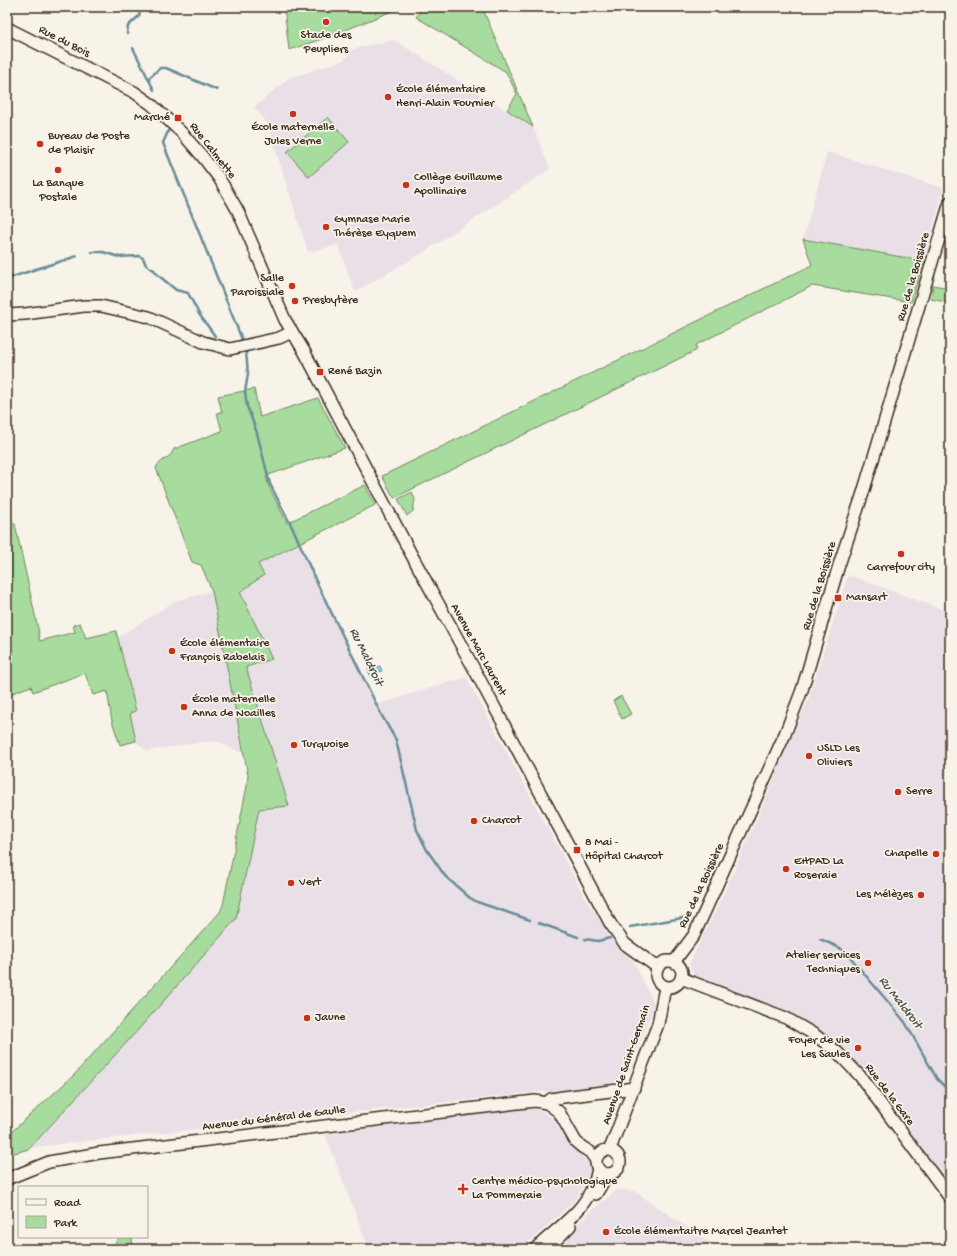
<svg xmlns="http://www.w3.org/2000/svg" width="957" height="1256" font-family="'Gochi Hand',sans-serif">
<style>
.built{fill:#e9e0e7}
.green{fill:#a7dc9e;stroke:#71835e}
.water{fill:#86cde7;stroke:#688c97}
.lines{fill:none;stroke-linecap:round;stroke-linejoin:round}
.stream{stroke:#688c97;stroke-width:2.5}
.secondary-casing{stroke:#3b2a1e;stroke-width:14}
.secondary{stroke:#f7f3e8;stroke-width:11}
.poi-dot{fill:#c8321e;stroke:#f7f3e8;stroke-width:1.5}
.labels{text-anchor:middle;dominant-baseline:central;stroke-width:3.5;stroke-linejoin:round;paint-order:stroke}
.poi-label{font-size:12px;fill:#3b2a1e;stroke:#f7f3e8;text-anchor:start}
.street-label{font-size:12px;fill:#3b2a1e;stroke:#f7f3e8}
.water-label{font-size:13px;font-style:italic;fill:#4e5350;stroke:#f7f3e8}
</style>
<rect width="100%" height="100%" fill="#f7f3e8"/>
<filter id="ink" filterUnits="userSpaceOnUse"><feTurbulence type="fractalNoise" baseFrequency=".025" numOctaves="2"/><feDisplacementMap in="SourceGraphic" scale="8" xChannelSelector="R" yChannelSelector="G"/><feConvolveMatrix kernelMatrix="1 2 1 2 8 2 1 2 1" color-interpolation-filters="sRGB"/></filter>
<g filter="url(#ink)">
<g class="built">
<path d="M394,40l139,87 17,42 -121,80 -74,43 -17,-47 -30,7 -41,-129 -13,-16 35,-29 55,-18 9,-11z"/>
<path d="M827,152l117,36 -20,73 -121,-22z"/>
<path d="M298,545l77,160 91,-28 121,224 31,45 14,12 23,47 -27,67 -11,9 -11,4 -564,61 -13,3 109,-119 98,-111 23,-110 30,-3 -43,-139 26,-8 -32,-67 24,-17 -6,-11z"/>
<path d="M848,575l102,37v568l-4,4 -83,-111 -35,-36 -50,-28 -84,-33 -5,-12 38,-77 81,-187z"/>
<path d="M212,591l31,163 -24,-12h-16l-56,9 -11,-9 -6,-29 6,-2 -19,-73 58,-37z"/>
<path d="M529,1108l14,3 11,9 16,26 22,19 -4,13 -13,22 -53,49h-153l-44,-115z"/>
<path d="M617,1190l17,1 76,52 -8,6h-151l41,-39z"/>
</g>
<g class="green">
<path d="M284,7h118l-71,29 -42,14z"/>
<path d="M421,7h61l51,120 -26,-17 10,-16 -11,-22 -90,-55 6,-8z"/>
<path d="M328,117l21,25 -40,35 -22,-25z"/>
<path d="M803,239l121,22 -13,41 -99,-16 -116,59 1,5 -303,148 -12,-22 430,-211z"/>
<path d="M933,285l17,3v15l-19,-4z"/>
<path d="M254,389l6,28 58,-19 27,50 -79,28 3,11 18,36 78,-38 10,20 -117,59 6,11 -24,17 32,67 -26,8 43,139 -30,3 -23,110 -98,111 -109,119 -22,6v-19l67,-61 146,-163 3,-7 24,-119 1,-11 -36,-184 -11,-26 -9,-3 -36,-94c5,-10 13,-7 18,-19l48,-18 -5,-18 5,-1 -4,-16z"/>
<path d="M412,492l3,7 -2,12 -6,5 -9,-17z"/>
<path d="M7,520h3l5,4 24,109h-1l2,8 35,-9 -2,-7 7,-2 6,15 30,-7 20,80 -6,2 6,28 -16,4 -8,-24 -5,-30 -14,4 -8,-22 -52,19 -2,-6 -24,9z"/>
<path d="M621,696l10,18 -9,5 -9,-18z"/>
<path d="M120,1237l12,1 1,11h-16l-1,-2v-6z"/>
</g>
<path class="water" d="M380,666l2,5 -12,4 -2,-6z"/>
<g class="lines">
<g class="stream">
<path d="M127,34l1,-8 11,-10 2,-9"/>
<path d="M133,48l21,42"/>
<path d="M148,79l12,-11h6l51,22"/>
<path d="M169,129l-6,14 80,199"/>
<path d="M92,252h11l16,5 20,-1 4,2 3,7 8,5 4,5 18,15 12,3 11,21 16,22"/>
<path d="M7,279c23,-9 47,-15 70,-23"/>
<path d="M246,351l2,23 -3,18 2,14 10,27 13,51 25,49 20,46 67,137 14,24 21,90 10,20 18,26 25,22 7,4 53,18"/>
<path d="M539,923l39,14"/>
<path d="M630,927l58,-10"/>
<path d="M585,939l13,2 12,-3"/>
<path d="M820,939l20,9 10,9 55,65 32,57 13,13"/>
</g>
<defs>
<g id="secondary">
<path d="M7,28l127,64 17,12 31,29 20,23 17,22 19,33 47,109 19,31 106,201 62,113 138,258 15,21 32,23"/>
<path d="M7,315l18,-1 59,-8h17l48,11 54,25 27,7 49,-11 13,-6"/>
<circle cx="669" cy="974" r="13"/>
<path d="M674,962l20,-27 12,-26 79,-175 17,-44 37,-125 24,-72 87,-291"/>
<path d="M681,978l105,40 29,17 22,17 23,24 90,122"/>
<path d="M547,1103l4,-4 12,-2 71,-9"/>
<path d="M610,1149l48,-125 7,-37"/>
<circle cx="608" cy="1162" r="12"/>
<path d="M7,1179l42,-17 50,-9 436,-52 12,2 12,9 17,30 6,5 8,5 5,7"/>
<path d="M596,1194l12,-20"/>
<path d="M535,1249c28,-27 55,-39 63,-80"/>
<path d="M547,1249l23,-23"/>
</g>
</defs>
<use href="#secondary" class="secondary-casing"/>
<use href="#secondary" class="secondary"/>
</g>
</g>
<g class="poi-dot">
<circle cx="326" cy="22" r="4"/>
<circle cx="388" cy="97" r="4"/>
<circle cx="293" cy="114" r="4"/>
<rect x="174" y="114" width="8" height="8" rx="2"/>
<circle cx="40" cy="144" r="4"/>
<circle cx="58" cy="170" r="4"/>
<circle cx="406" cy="185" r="4"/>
<circle cx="326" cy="227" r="4"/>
<circle cx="292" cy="286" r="4"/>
<circle cx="295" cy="301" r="4"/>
<rect x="316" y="368" width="8" height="8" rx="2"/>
<circle cx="901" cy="554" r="4"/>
<rect x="834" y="594" width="8" height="8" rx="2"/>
<circle cx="172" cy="651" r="4"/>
<circle cx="184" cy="707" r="4"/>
<circle cx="294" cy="745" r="4"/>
<circle cx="809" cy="756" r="4"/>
<circle cx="898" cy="792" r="4"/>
<circle cx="474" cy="821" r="4"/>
<rect x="573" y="846" width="8" height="8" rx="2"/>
<circle cx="936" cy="854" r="4"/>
<circle cx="786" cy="869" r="4"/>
<circle cx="291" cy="883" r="4"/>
<circle cx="921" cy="895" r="4"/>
<circle cx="868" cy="963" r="4"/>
<circle cx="307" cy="1018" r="4"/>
<circle cx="858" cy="1048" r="4"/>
<path d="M461 1183h4v4h4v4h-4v4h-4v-4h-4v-4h4z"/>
<circle cx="606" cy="1232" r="4"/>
</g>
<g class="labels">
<g class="poi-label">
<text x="326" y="36" text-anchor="middle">Stade des<tspan x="326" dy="14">Peupliers</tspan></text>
<text x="396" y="90">École élémentaire<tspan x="396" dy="14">Henri-Alain Fournier</tspan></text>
<text x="170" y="118" text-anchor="end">Marché</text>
<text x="293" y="128" text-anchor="middle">École maternelle<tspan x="293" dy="14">Jules Verne</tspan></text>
<text x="48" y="137">Bureau de Poste<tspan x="48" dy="14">de Plaisir</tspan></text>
<text x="414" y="178">Collège Guillaume<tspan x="414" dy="14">Apollinaire</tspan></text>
<text x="58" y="184" text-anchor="middle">La Banque<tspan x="58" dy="14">Postale</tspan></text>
<text x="334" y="220">Gymnase Marie<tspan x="334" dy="14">Thérèse Eyquem</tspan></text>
<text x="284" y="279" text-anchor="end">Salle<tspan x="284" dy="14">Paroissiale</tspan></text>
<text x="303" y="301">Presbytère</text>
<text x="328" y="372">René Bazin</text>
<text x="901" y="568" text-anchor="middle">Carrefour city</text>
<text x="846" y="598">Mansart</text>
<text x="180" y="644">École élémentaire<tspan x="180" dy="14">François Rabelais</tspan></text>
<text x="192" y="700">École maternelle<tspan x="192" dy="14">Anna de Noailles</tspan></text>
<text x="302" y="745">Turquoise</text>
<text x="817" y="749">USLD Les<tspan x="817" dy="14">Oliviers</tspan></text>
<text x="906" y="792">Serre</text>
<text x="482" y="821">Charcot</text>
<text x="585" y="843">8 Mai -<tspan x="585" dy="14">Hôpital Charcot</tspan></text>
<text x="928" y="854" text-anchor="end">Chapelle</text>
<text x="794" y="862">EHPAD La<tspan x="794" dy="14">Roseraie</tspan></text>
<text x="299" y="883">Vert</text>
<text x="913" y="895" text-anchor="end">Les Mélèzes</text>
<text x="860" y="956" text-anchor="end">Atelier services<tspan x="860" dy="14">Techniques</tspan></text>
<text x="315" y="1018">Jaune</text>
<text x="850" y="1041" text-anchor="end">Foyer de vie<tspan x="850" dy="14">Les Saules</tspan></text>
<text x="472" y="1182">Centre médico-psychologique<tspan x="472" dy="14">La Pommeraie</tspan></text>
<text x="614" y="1232">École élémentaitre Marcel Jeantet</text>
</g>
<g class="street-label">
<text transform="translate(64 42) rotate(27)">Rue du Bois</text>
<text transform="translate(212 151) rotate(52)">Rue Calmette</text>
<text transform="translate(914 277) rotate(-74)">Rue de la Boissière</text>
<text transform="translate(820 586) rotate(-73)">Rue de la Boissière</text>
<text transform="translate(478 650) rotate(61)">Avenue Marc Laurent</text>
<text transform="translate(702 886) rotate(-65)">Rue de la Boissière</text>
<text transform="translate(627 1065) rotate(-71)">Avenue de Saint-Germain</text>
<text transform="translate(889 1095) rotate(53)">Rue de la Gare</text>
<text transform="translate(274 1119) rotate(-7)">Avenue du Général de Gaulle</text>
</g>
<g class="water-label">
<text transform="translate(366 657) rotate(64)">Ru Maldroit</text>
<text transform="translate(900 1003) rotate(52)">Ru Maldroit</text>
</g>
</g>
<rect width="957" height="1256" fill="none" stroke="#f7f3e8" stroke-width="24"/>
<rect x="12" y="12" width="933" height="1232" fill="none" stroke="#3b2a1e" stroke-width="1.5" filter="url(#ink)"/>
<rect x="18" y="1186" width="130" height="52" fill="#f7f3e8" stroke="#aca397"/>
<rect x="26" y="1199" width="20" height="6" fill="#f7f3e8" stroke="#aca397"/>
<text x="54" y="1206" font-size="12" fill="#3b2a1e">Road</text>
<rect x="26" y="1216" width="20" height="12" fill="#a7dc9e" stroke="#aca397"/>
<text x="54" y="1226" font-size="12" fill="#3b2a1e">Park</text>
</svg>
